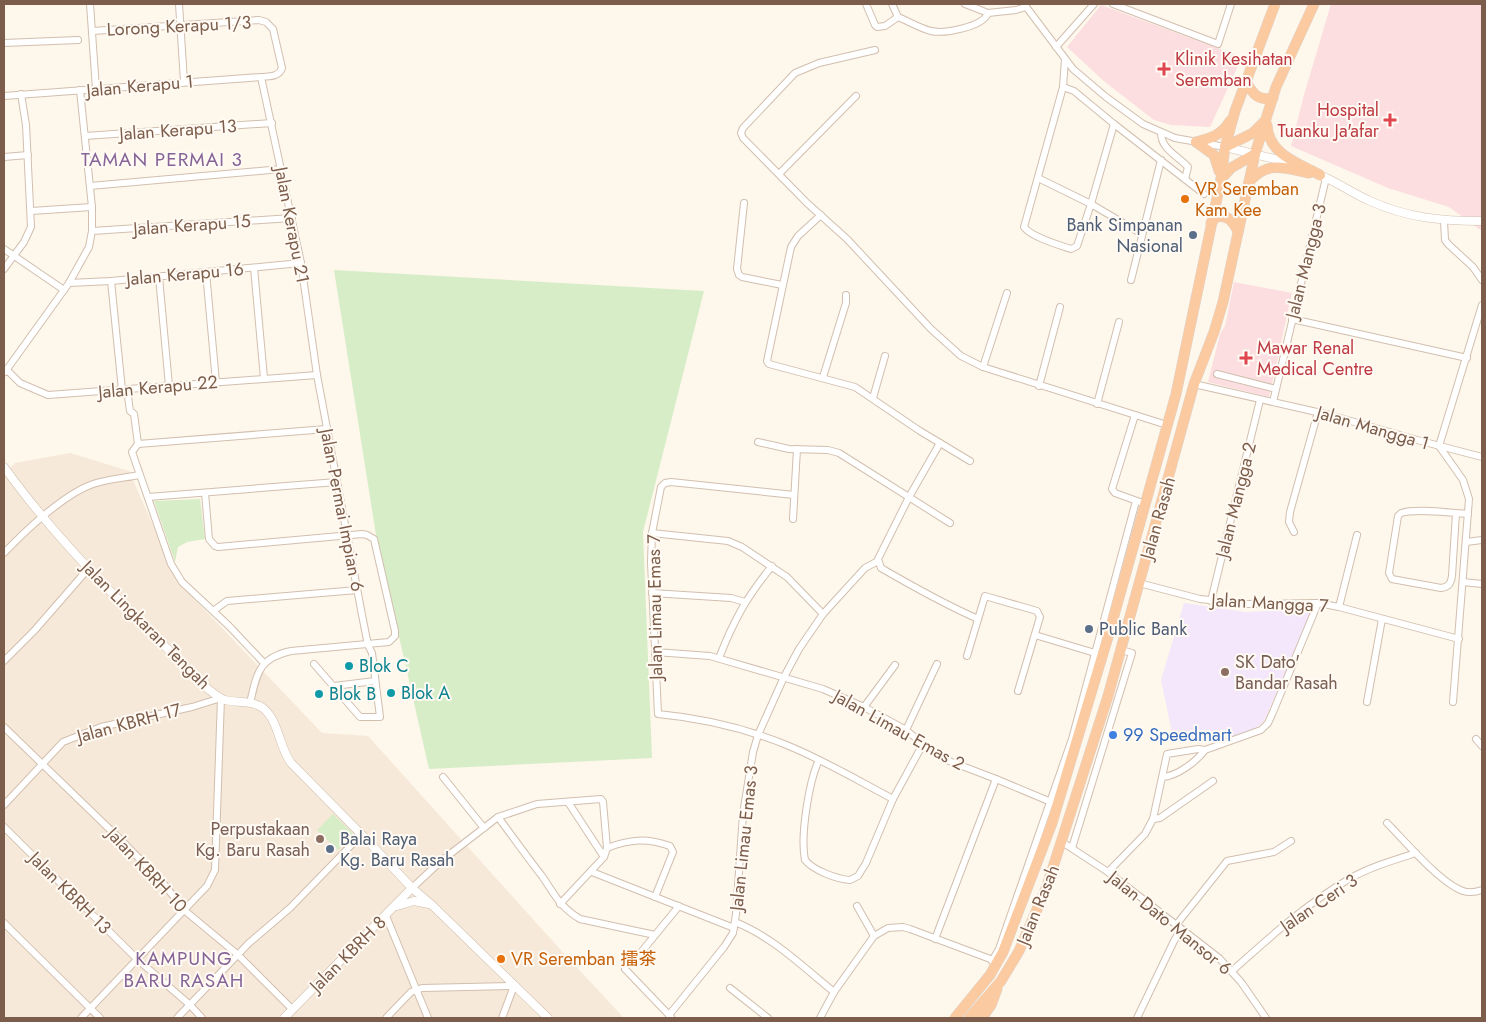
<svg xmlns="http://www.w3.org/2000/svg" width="1486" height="1022" font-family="Jost,'Noto Sans SC',sans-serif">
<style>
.residential{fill:#f6e9d9}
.education{fill:#f4e7fb}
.medical{fill:#fcdee1}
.green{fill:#d7edc7}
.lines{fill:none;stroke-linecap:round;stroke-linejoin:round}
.minor-casing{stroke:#d2bfaf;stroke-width:8}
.tertiary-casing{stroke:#d2bfaf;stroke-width:9}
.trunk-casing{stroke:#ddd5d0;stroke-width:11}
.minor{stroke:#fff;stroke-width:6}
.tertiary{stroke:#fff;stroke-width:8}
.trunk{stroke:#fccaa0;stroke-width:10}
.health-dot{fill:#e0444e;stroke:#fffaf3;stroke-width:2}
.food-dot{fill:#e8710a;stroke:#fffaf3;stroke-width:2}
.service-dot{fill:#5c6f8a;stroke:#fffaf3;stroke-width:2}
.culture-dot{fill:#0f9aa8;stroke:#fffaf3;stroke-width:2}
.education-dot{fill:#8d6e63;stroke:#fffaf3;stroke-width:2}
.shop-dot{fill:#3f7fe0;stroke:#fffaf3;stroke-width:2}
.labels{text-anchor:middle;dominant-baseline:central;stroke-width:4;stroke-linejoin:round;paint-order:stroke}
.street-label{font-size:18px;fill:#7c5d4b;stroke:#fffaf3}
.health-label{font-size:18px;fill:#be3a42;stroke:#fffaf3;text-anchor:start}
.food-label{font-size:18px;fill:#c56008;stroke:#fffaf3;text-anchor:start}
.service-label{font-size:18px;fill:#4e5e75;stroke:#fffaf3;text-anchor:start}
.education-label{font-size:18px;fill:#785e54;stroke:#fffaf3;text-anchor:start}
.culture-label{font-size:18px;fill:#0d838f;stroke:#fffaf3;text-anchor:start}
.shop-label{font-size:18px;fill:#366cbe;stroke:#fffaf3;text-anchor:start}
.neighbourhood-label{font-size:19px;letter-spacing:1px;fill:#866497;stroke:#fffaf3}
</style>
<rect width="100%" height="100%" fill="#fef7eb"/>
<path class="residential" d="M70,453l59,18 49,111 144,151 46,3 199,221 57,61h-620v-544l11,-11z"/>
<path class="education" d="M1184,603l62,9 68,-4 -50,113 -9,8 -22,8 -62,4v-13l-10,-48z"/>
<g class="medical">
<path d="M1331,4h151v227l-33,-24 -61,-19 -97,-42 13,-51z"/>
<path d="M1101,5l141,52 -32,70 -39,-2 -17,-5 -49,-38 -38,-35z"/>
<path d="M1234,282l58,11 -23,104 -61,-15 12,-48 5,-8z"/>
</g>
<g class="green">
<path d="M334,270l370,21 -61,241 9,226 -223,11 -53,-234z"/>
<path d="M200,499l5,40 -18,3 -9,5 -3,15 -21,-61z"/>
<path d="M333,814l20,19 -15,17 -21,-20z"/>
</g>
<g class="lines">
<defs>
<g id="minor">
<path d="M90,4l6,85"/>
<path d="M179,4l5,78"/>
<path d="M866,4l9,21 2,2 8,-1 13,-9"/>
<path d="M892,4l6,13c10,4 21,11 33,14 13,3 52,-4 57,-18"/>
<path d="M965,4l23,9 28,-3 10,-3"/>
<path d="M1024,4l49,65 33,28 37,27 32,14 50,9"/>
<path d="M1113,4l105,40 13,-40"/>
<path d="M4,43l74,-3"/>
<path d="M1056,47l38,-43"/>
<path d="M875,50l-56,13 -24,10 -52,55 -2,5 2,5 64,65 40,36 84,90 30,27 22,11 184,58"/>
<path d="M1065,59l-2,28 -39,140c7,10 35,18 47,22l6,-3 14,-42 51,30"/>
<path d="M261,77l40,186 16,112 45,240 6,30 4,8 8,64h-20l-46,-53"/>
<path d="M4,96l257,-19c9,-1 18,0 21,-9l-9,-39 -7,-7 -7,-2 -167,11"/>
<path d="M1114,124l90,70"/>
<path d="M1161,133c0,16 17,23 27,34l-3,12"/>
<path d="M85,136l187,-13"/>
<path d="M4,157l24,-2"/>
<path d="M779,174l77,-78"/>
<path d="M1038,178l53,26 23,-80 -40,-33 -11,-4"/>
<path d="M90,186l191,-17"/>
<path d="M744,203l-7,66 2,6 3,2 40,8"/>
<path d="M31,211l61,-4"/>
<path d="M821,215l-23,21 -7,11 -24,114 2,3 86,23 65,44 50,30"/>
<path d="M1444,221l1,19 3,4 25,23 9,13"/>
<path d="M92,231l200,-13"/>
<path d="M4,249l60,41"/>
<path d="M254,268l10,110"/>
<path d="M4,269l20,-27 7,-15 -5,-102 -5,-31"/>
<path d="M206,272l10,110"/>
<path d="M159,277l10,109"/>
<path d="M1131,280l30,-120"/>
<path d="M111,281l11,109"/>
<path d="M69,283l42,-2 190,-18"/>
<path d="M1292,319l175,39"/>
<path d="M983,367l24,-74"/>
<path d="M6,369l14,14 28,12 269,-20"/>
<path d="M5,372l64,-89 20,-36 3,-16v-24l-12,-117"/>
<path d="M1217,374l59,15"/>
<path d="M823,377l23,-74v-8"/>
<path d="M1194,384l136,31 87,25 65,17"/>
<path d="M1039,386l21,-79"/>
<path d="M127,390l3,21 4,3 4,30"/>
<path d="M873,398l12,-42"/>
<path d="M1273,402l53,-224"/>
<path d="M1097,404l22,-82"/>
<path d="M1135,415l-23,74 3,4 25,9"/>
<path d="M758,442l31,7 39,1 11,3 111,70"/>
<path d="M940,443l-31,54 -31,62 3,9c31,18 63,36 97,51"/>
<path d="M138,444l-6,8 39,112 11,18 47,44 35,37"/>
<path d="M138,444l189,-15"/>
<path d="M1439,446l24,34 6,19 -16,203"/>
<path d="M1439,446l43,-141"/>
<path d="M205,493l4,46 6,7 3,1 144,-13 5,1 7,4 21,92v5l-6,6 -98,9c-33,7 -34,23 -41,52"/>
<path d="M794,495l-123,-13 -6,1 -4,4 -9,46 -1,29 7,152c43,4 86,14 126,30 38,15 73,36 109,55"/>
<path d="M148,497l189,-15"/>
<path d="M1456,513l-4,63c-1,7 -3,11 -11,12l-49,-9 -3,-6 9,-57 3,-3c16,-5 49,0 67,1"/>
<path d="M793,519l4,-70"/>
<path d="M1294,532l-5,-10 1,-10 28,-100"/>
<path d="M652,533l76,8 14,6 45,30 36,37"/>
<path d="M1466,542l16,-2"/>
<path d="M4,553c21,-22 60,-59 89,-69 15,-5 31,-6 46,-9"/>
<path d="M1463,582l19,2"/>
<path d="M1139,583l61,16 47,5 71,-1 21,4 120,32"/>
<path d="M652,593l79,5 14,4"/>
<path d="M1211,601l49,-201"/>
<path d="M1339,607l18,-72"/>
<path d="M213,611l14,-10 130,-11"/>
<path d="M1035,635l60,18"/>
<path d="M655,652l55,4 113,33 41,18 42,23 17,14 26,17 47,18 55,23"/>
<path d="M967,656l18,-60 52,15 3,6 -22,74"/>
<path d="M719,658c15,-38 27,-60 53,-92"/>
<path d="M4,661l30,-30 54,-62"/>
<path d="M334,686l41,-5"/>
<path d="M1367,702l15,-83"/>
<path d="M864,707l31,-42"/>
<path d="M4,727l121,117 39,40 20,26 53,44 56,56"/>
<path d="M906,730l31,-66"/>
<path d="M1476,739l6,7"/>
<path d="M1205,750l56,-20 7,-7 5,-11 45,-109"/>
<path d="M819,760c-10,21 -19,76 -14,100 8,10 31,19 45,20l8,-4 8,-13 27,-64 30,-55"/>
<path d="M443,777l41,51"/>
<path d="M568,802l36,55"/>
<path d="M4,805l59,-63 38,-15 91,-20 29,-9 -6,172 -8,16 -126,132"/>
<path d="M498,817c15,20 29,40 44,59 13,19 17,30 38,43l75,16"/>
<path d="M1153,819l7,-1 53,-37"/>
<path d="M1387,823c18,18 53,60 76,68 6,2 13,1 19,-1"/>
<path d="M4,827l133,132 53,46 12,13"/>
<path d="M1062,842l46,30 111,86 22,24 25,36"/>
<path d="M607,848c23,-9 40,-10 63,-2l3,6 -18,45"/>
<path d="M1072,848l60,-195 -11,-3"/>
<path d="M592,872l142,56"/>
<path d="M1108,872l37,-38 8,-15 14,-65 31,-5 7,1c-9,12 -28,26 -42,27"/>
<path d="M412,888l29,-27 57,-44 39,-13 64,-5 2,3 4,46 -3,9 -44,47"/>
<path d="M857,906l17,30"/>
<path d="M386,916l42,102"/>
<path d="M735,922c38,15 68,45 99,70"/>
<path d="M4,923l96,95"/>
<path d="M1176,925l51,-64 47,-9 17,-11"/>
<path d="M935,939l61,-160"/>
<path d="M638,956l41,-50"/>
<path d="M992,961l7,-12 11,-32 62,-178 64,-238"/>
<path d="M625,969l46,48"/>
<path d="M1232,971c37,-33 74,-67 117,-92 21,-12 45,-19 67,-26"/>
<path d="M730,988l38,30"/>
<path d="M669,1015l55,-68 9,-14 3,-19 7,-100 10,-62 5,-17 26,-58 15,-28 24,-35 42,-46 13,-7"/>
<path d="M177,1018l72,-75 41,-35 72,-74"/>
<path d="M386,1018l25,-26 11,-4 92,-2 -12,32"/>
<path d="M820,1018l14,-26 40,-56 14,-8 15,-1 7,2 83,31"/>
<path d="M1137,1018l37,-77 7,-12"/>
</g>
<g id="tertiary">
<path d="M1225,147l50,12 20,7"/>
<path d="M1315,173c19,7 37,20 55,28 38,17 71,20 112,20"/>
<path d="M4,467c59,82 133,151 204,222 5,4 11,9 17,11 12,3 27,0 38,8 16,13 16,39 28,55l76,77 45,48 21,18 115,112"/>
<path d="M397,906l17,-5 15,3"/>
<path d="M284,1018l128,-130"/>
</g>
<g id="trunk">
<path d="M1246,82c7,12 12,19 27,16"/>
<path d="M1267,125c1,29 31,38 53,50"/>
<path d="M1196,142c15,-4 26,-7 34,-21"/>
<path d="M1196,142l18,13 5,16"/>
<path d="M1225,147l28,-14 11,-11"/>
<path d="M1221,179l10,-11 24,-14"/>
<path d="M1249,182c19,-22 35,-14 60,-9"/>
<path d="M1211,223l5,-6c12,-3 17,5 22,14"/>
<path d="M955,1018l35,-43 13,-23 49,-129 56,-186 68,-243 45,-215 4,-32 10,-36 40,-107"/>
<path d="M969,1018l32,-37 18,-30 28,-65 61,-190 86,-312 20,-52 9,-30 32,-148 21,-67 38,-83"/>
<path d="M982,1018l9,-13 6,-16"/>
</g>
</defs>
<use href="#minor" class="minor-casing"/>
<use href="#tertiary" class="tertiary-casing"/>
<use href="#trunk" class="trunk-casing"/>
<use href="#minor" class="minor"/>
<use href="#tertiary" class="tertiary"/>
<use href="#trunk" class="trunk"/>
</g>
<g class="health-dot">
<path d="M1161.5 61.5h5v5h5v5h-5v5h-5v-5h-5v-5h5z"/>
<path d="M1387.5 112.5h5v5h5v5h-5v5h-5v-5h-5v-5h5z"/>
<path d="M1243.5 350.5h5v5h5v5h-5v5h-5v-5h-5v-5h5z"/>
</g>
<g class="food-dot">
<circle cx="1185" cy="199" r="5"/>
<circle cx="501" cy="959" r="5"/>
</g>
<g class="service-dot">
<circle cx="1193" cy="235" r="5"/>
<circle cx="1089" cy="629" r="5"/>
<circle cx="330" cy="849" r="5"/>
</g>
<g class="culture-dot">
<circle cx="349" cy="666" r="5"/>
<circle cx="391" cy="693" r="5"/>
<circle cx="319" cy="694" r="5"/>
</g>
<g class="education-dot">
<circle cx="1225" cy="672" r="5"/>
<circle cx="320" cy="839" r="5"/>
</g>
<circle class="shop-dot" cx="1113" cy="735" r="5"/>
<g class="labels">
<g class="street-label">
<text transform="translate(179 26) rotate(-3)">Lorong Kerapu 1/3</text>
<text transform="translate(140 86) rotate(-5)">Jalan Kerapu 1</text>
<text transform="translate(178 130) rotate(-4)">Jalan Kerapu 13</text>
<text transform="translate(192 225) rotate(-4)">Jalan Kerapu 15</text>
<text transform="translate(292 225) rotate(79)">Jalan Kerapu 21</text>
<text transform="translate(1306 261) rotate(-76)">Jalan Mangga 3</text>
<text transform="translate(185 274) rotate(-5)">Jalan Kerapu 16</text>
<text transform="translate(158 387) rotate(-5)">Jalan Kerapu 22</text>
<text transform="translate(1373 428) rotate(16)">Jalan Mangga 1</text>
<text transform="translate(1236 500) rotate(-76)">Jalan Mangga 2</text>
<text transform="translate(342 510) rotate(79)">Jalan Permai Impian 6</text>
<text transform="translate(1158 518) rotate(-74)">Jalan Rasah</text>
<text transform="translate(1270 603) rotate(3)">Jalan Mangga 7</text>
<text transform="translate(655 607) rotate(-91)">Jalan Limau Emas 7</text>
<text transform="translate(146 625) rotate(45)">Jalan Lingkaran Tengah</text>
<text transform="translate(129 723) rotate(-15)">Jalan KBRH 17</text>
<text transform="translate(899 730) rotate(29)">Jalan Limau Emas 2</text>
<text transform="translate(744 838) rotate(-84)">Jalan Limau Emas 3</text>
<text transform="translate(147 870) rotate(47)">Jalan KBRH 10</text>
<text transform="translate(70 893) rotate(45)">Jalan KBRH 13</text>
<text transform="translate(1319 903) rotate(-34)">Jalan Ceri 3</text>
<text transform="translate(1038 905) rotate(-68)">Jalan Rasah</text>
<text transform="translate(1170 923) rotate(39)">Jalan Dato Mansor 6</text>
<text transform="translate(348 954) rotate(-45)">Jalan KBRH 8</text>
</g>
<g class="health-label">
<text x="1175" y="59">Klinik Kesihatan<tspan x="1175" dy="21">Seremban</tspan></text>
<text x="1379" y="110" text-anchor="end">Hospital<tspan x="1379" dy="21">Tuanku Ja'afar</tspan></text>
<text x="1257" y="348">Mawar Renal<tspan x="1257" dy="21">Medical Centre</tspan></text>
</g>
<g class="food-label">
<text x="1195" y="189">VR Seremban<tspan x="1195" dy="21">Kam Kee</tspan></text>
<text x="511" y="959">VR Seremban 擂茶</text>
</g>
<g class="service-label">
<text x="1183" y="225" text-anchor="end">Bank Simpanan<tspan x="1183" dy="21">Nasional</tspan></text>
<text x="1099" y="629">Public Bank</text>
<text x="340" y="839">Balai Raya<tspan x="340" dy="21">Kg. Baru Rasah</tspan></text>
</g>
<g class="education-label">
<text x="1235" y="662">SK Dato'<tspan x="1235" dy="21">Bandar Rasah</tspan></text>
<text x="310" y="829" text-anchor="end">Perpustakaan<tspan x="310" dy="21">Kg. Baru Rasah</tspan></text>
</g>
<g class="culture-label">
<text x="359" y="666">Blok C</text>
<text x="401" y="693">Blok A</text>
<text x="329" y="694">Blok B</text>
</g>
<g class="shop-label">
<text x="1123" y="735">99 Speedmart</text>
</g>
<g class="neighbourhood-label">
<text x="162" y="159">TAMAN PERMAI 3</text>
<text x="184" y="958">KAMPUNG<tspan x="184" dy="22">BARU RASAH</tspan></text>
</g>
</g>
<rect width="1486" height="1022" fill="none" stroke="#7c5d4b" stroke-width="10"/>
</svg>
